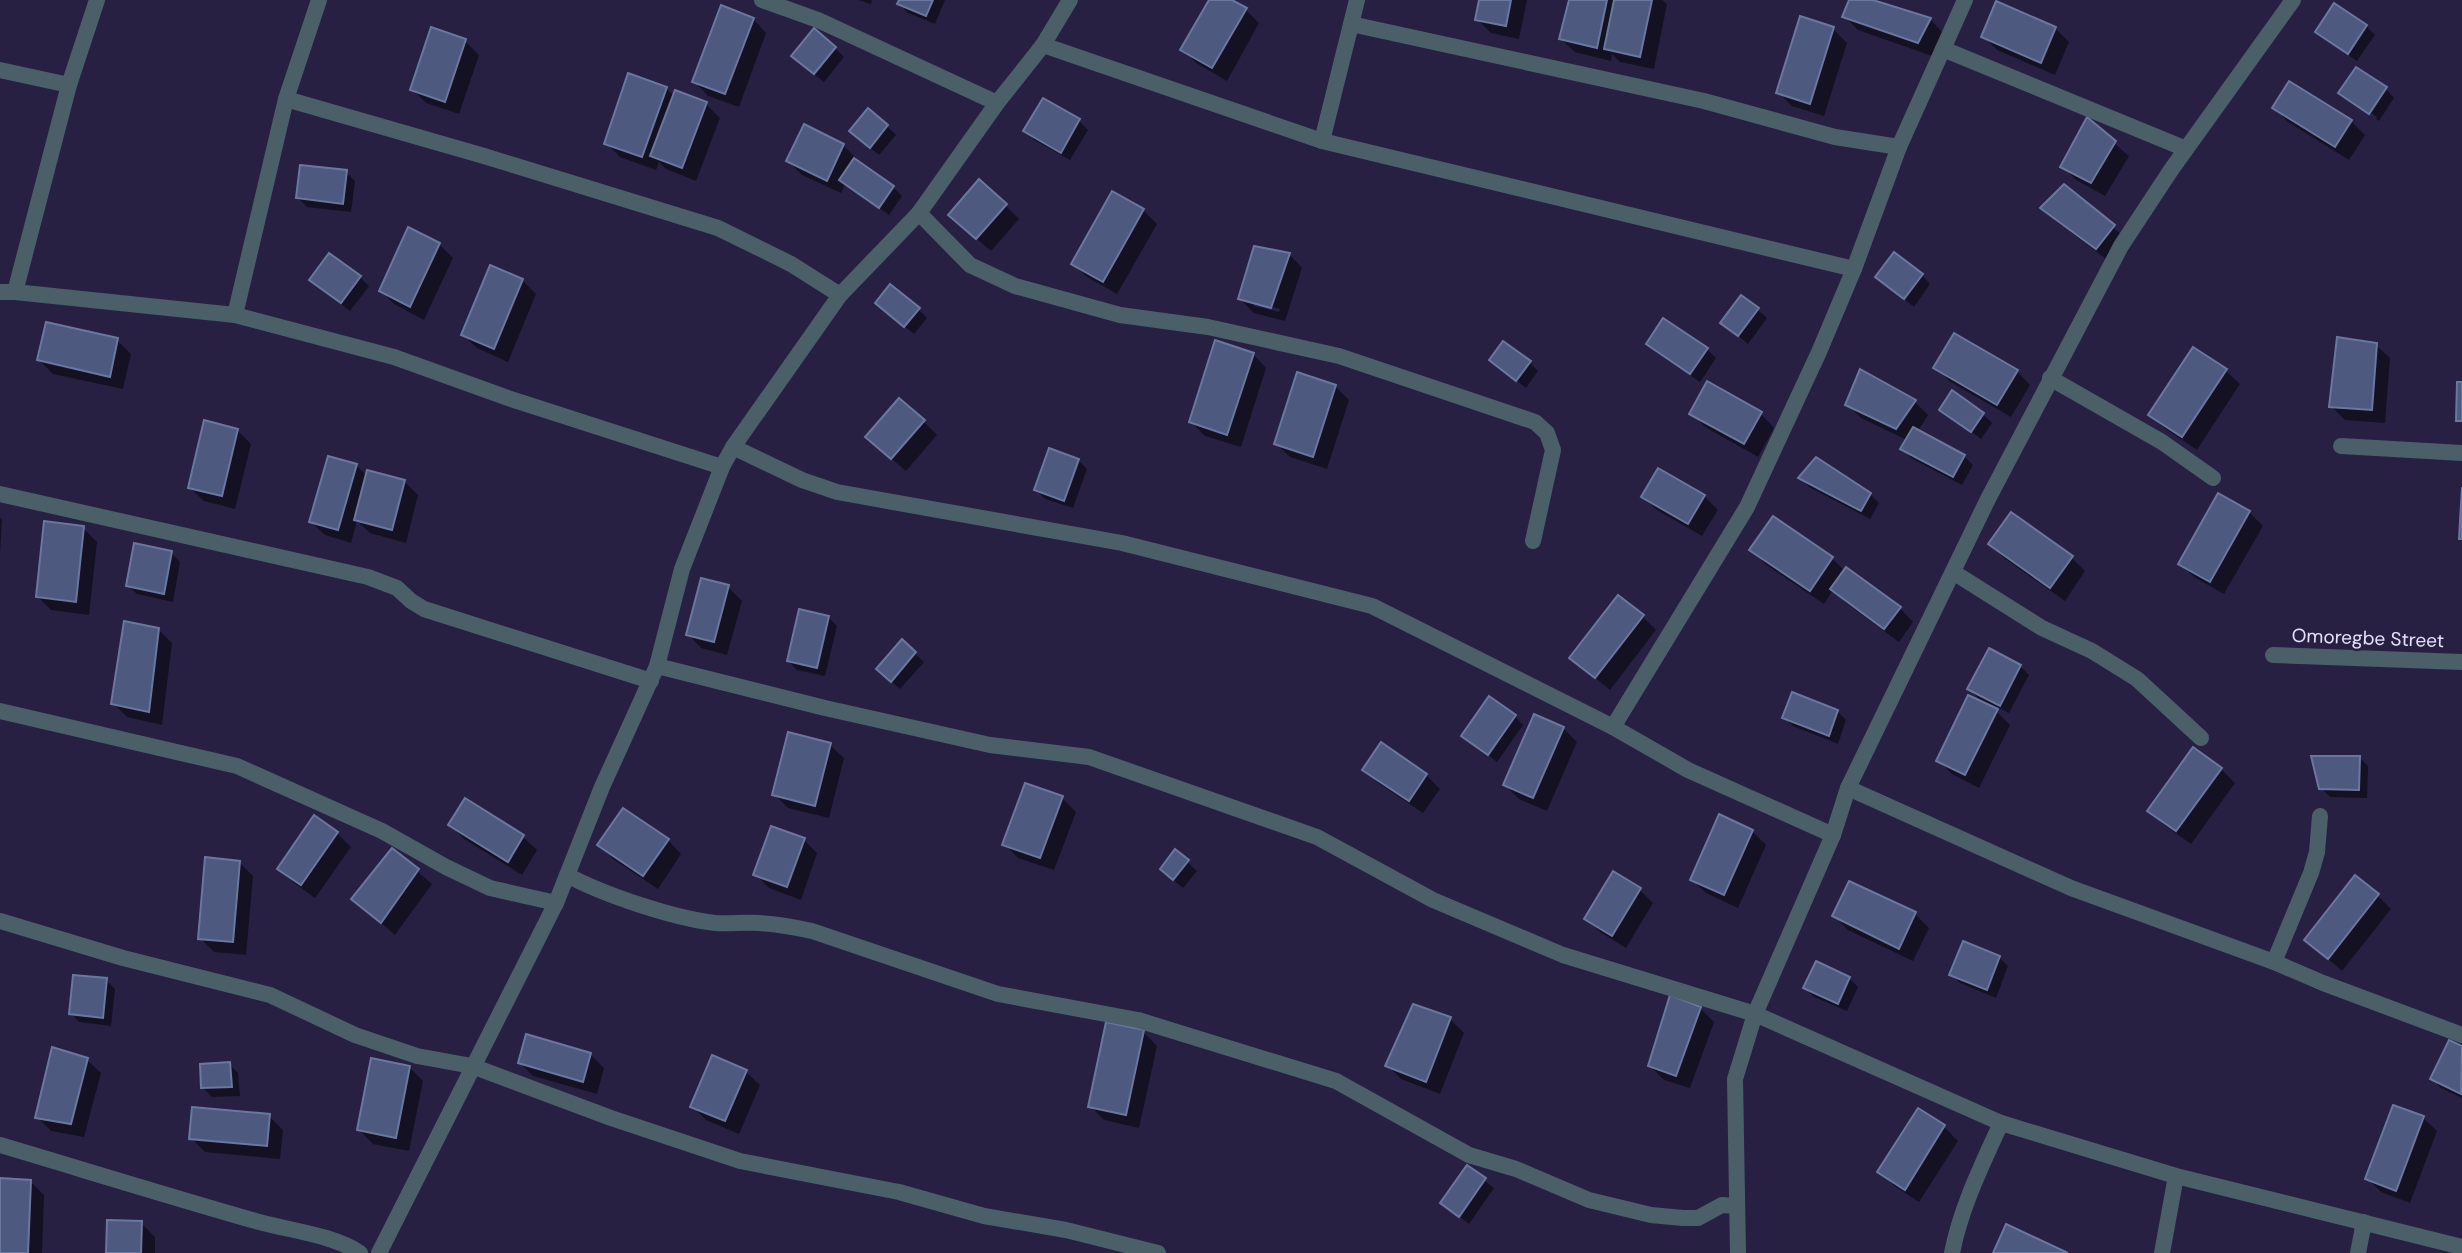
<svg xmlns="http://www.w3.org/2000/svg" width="2462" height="1253" font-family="'DM Sans',sans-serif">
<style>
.shadow{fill:#0007;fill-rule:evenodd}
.building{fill:#4d597f;stroke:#6a779e;stroke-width:2}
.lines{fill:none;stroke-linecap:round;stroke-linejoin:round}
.street{stroke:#4b5f69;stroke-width:16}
.labels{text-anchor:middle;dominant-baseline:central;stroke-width:5;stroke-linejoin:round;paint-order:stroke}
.street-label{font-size:19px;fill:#e4e2f9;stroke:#272043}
</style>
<rect width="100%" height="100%" fill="#272043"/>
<g class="shadow">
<path d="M858,0h14l-1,4z"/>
<path d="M901,0h44l-10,24 -27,-11 -9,-9z"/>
<path d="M1211,0h18l17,10 13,13 -32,58 -31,-18 -13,-14z"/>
<path d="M1481,0h46l-8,39 -28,-6 -14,-14z"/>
<path d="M1570,0h92l5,4 -13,65 -34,-7 -8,-8 -1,7 -36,-9 -14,-13z"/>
<path d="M1851,0h16l63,19 13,14 -11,23 -74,-26 -14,-14z"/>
<path d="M2335,5l31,21 9,9 -18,26 -31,-21 -9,-9z"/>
<path d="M753,19l13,14 -27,74 -31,-11 -13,-14z"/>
<path d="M1801,19l32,10 14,14 -23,73 -32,-10 -14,-14z"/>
<path d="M2055,28l14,14 -14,33 -58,-25 -14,-14z"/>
<path d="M465,41l14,14 -20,59 -33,-11 -14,-14z"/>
<path d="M835,48l9,9 -20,25 -22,-17z"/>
<path d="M666,88l9,9 31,7 14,14 -24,63 -30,-12 -7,-7 -3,8 -36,-13 -14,-14z"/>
<path d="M2386,89l8,9 -15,23 -3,-2 1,-2 -29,-20v3l-8,-7z"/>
<path d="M1043,100l36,21 9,9 -18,30 -36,-20 -8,-9z"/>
<path d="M2274,108l77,13 14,14 -16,25 -61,-38z"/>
<path d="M2087,120l42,36 -24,40 -29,-16 -14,-14z"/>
<path d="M887,126l9,9 -17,20 -19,-15z"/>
<path d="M843,145l14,14 -1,2 37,26 9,9 -13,19 -44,-31 -4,9 -39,-18 -14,-14z"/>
<path d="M346,172l9,9 -4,31 -44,-5 -9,-9z"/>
<path d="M2064,186l64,54 -18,22 -54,-41 -14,-13z"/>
<path d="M1005,205l14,14 -28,32 -27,-23z"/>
<path d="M1143,210l14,14 -40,70 -30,-17 -14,-13z"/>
<path d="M439,244l14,14 -29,62 -30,-16 -13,-13z"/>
<path d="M1289,254l13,14 -17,53 -31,-8 -14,-14zM1254,302l26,7 -1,3 -25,-6z"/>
<path d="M1922,275l8,9 -16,23 -37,-30z"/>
<path d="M360,277l9,9 -19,25 -30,-23z"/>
<path d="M522,280l14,14 -28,68 -31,-14 -14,-13z"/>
<path d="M918,309l9,9 -13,16 -28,-22z"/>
<path d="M1758,310l9,8 -19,26 -26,-22z"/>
<path d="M117,340l14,14 -8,35 -70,-15 -14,-14z"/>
<path d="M1648,344l59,5 9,9 -16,24 -43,-29z"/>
<path d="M2376,345l14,13 -5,65 -40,-3 -14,-14z"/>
<path d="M2193,349l33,22 14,13 -43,66 -33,-22 -14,-14z"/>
<path d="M1253,354l13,14 -25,79 -36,-11 -14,-14z"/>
<path d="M1491,360l39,3 8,8 -12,17z"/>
<path d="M1936,367l81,4 13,14 -19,32 -62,-36z"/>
<path d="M1335,386l14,14 -22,69 -37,-12 -14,-13z"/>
<path d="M1914,401l14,14 -10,16 46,25 9,9 -11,20 -51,-27 -8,-9 4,-9 -46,-22 -14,-14z"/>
<path d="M1941,409l42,5 9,9 -11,16z"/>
<path d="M1691,413l70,1 13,14 -16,29 -53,-30z"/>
<path d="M923,421l14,14 -31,36 -25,-21z"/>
<path d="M237,430l14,14 -16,65 -31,-8 -14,-13z"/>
<path d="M1816,459l54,35 9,9 -9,16 -61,-32 -8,-9z"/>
<path d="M1078,460l9,9 -14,39 -28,-9 -9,-9z"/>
<path d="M356,465l11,11 37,5 14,14 -12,48 -36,-10 -13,-12 -6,22 -26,-8 -14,-13z"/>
<path d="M1704,496l14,14 -16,26 -45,-26 -14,-13z"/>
<path d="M2249,512l14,14 -39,68 -30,-17 -14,-13z"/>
<path d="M0,518l2,2 -2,33z"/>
<path d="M83,528l14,14 -8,73 -38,-5 -14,-14z"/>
<path d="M1990,544l82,14 13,13 -20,30 -61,-43z"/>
<path d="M1752,550l80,8 13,13 55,37 13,14 -14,20 -53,-39 -13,-13 -9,14 -59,-40z"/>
<path d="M171,553l9,9 -7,40 -36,-8 -9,-8z"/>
<path d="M728,587l14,14 -15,54 -26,-7 -13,-14z"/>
<path d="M1642,616l14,14 -46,60 -39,-32z"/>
<path d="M828,617l9,9 -12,50 -28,-6 -9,-9z"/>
<path d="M158,629l14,14 -10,82 -35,-8 -14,-14z"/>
<path d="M902,642l22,20 -24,27 -13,-11z"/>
<path d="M2020,666l9,9 -20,38 -31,-15 -9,-9z"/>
<path d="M1837,711l9,9 -8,24 -45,-18 -9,-8z"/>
<path d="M1996,711l14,14 -31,63 -27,-14 -14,-14z"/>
<path d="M1515,716l8,9 -26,37 -34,-27z"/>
<path d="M1563,728l14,14 -30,69 -28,-12 -14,-14z"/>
<path d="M830,745l14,13 -15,60 -41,-10 -14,-14z"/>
<path d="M1381,745l45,30 14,14 -17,24 -45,-30 -13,-14z"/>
<path d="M2359,757l9,9 -1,32 -37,-1 -9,-9z"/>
<path d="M2221,769l14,14 -44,61 -28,-20 -13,-13z"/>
<path d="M1062,798l14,14 -22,58 -36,-12 -14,-14z"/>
<path d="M466,801l57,36 14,13 -15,25 -58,-36 -14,-14z"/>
<path d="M1752,831l14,14 -28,63 -32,-15 -14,-13z"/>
<path d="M337,833l14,14 -36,51 -22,-16 -14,-13z"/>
<path d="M668,840l13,14 -23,35 -45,-30 -13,-14z"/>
<path d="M804,840l13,13 -16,47 -32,-12 -14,-14z"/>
<path d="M393,850l39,34 -37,51 -42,-36z"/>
<path d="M1176,852l21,19 -14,17 -12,-10z"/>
<path d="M239,862l14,14 -7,79 -32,-3 -14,-14z"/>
<path d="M1850,883l65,31 14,14 -16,33 -65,-31 -14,-14z"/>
<path d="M1640,890l13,13 -27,45 -26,-16 -13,-13z"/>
<path d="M2378,896l13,13 -49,62 -36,-31z"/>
<path d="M1999,957l9,9 -12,32 -36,-15 -9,-8z"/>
<path d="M1849,978l9,9 -11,24 -33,-14 -9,-9z"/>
<path d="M106,980l9,9 -4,37 -32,-4 -8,-9z"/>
<path d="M1700,1008l14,14 -24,66 -26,-8 -14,-14z"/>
<path d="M1450,1019l14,14 -24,61 -39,-15 -14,-14z"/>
<path d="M1143,1032l14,14 -18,82 -35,-8 -14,-14z"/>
<path d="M2450,1042l12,6v50l-21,-10 -9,-9z"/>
<path d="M591,1055l13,13 -7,26 -64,-18 -14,-14z"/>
<path d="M87,1060l14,13 -17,64 -33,-6 -14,-14z"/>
<path d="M229,1064l9,9 2,23 -28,1 -9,-9z"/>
<path d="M409,1067l14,14 -14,70 -36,-7 -14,-14z"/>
<path d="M746,1072l14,13 -21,49 -33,-14 -13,-13z"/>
<path d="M1918,1111l26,16 14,14 -39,61 -26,-17 -14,-14z"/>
<path d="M269,1116l14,14 -3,29 -75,-7 -14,-14z"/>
<path d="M2423,1118l14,13 -27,72 -29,-11 -14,-14z"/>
<path d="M1467,1167l27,21 -25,36 -27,-21z"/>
<path d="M0,1180l31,2 13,13 -2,58h-42z"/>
<path d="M141,1223l14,14v16h-47z"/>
</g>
<g class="building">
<path d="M899,0h34l-7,16 -29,-12z"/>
<path d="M1209,0h23l15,8 -35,60 -32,-18z"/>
<path d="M1479,0h32l-5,26 -31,-6z"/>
<path d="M1569,0h38l-10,48 -38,-9z"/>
<path d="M1614,0h38l-12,57 -36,-8z"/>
<path d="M1849,0h24l58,18 -13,25 -76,-26z"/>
<path d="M1996,1l60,26 -15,36 -60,-26z"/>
<path d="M2334,3l33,22 -19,29 -33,-22z"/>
<path d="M721,5l33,13 -29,76 -33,-12z"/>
<path d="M1800,16l34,11 -24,77 -34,-11z"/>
<path d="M431,27l35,12 -21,63 -35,-12z"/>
<path d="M814,28l22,19 -22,27 -23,-18z"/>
<path d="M2356,67l31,20 -18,27 -31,-21z"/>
<path d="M628,73l39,14 -25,70 -38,-13z"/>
<path d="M2289,81l63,39 -17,27 -63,-39z"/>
<path d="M675,90l32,12 -25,66 -32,-12z"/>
<path d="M1043,98l37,21 -19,34 -38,-22z"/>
<path d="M868,108l20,17 -18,23 -21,-17z"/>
<path d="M2087,117l29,24 -25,42 -31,-16z"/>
<path d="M804,124l40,20 -17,37 -41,-20z"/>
<path d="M854,158l40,28 -15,22 -40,-28z"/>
<path d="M300,165l47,5 -4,34 -47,-6z"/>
<path d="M979,179l28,25 -31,35 -28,-24z"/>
<path d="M2064,184l51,41 -19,24 -56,-41z"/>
<path d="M1112,191l32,18 -41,73 -32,-18z"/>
<path d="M408,227l32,16 -30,64 -31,-16z"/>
<path d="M1254,246l36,7 -19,55 -33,-9z"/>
<path d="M1894,252l29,22 -19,25 -29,-22z"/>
<path d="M329,253l32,23 -20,27 -32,-23z"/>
<path d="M490,265l33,14 -29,70 -33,-14z"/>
<path d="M890,284l30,24 -16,19 -29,-24z"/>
<path d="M1741,295l18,13 -21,28 -18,-13z"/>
<path d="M1663,318l45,30 -18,26 -44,-30z"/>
<path d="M46,322l72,16 -8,39 -73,-17z"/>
<path d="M1954,333l64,37 -21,35 -64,-37z"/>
<path d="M2337,337l40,6 -5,67 -43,-3z"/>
<path d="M1215,340l39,13 -27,82 -38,-13z"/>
<path d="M1503,341l28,20 -15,20 -27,-21z"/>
<path d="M2193,347l34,22 -45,68 -34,-22z"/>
<path d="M1860,369l56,31 -20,29 -51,-24z"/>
<path d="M1297,372l39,13 -23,72 -39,-13z"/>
<path d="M1707,381l55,31 -18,32 -55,-30z"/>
<path d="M2457,382h5v39h-6z"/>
<path d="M1952,390l32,23 -13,19 -32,-22z"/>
<path d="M899,398l26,22 -34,39 -26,-22z"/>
<path d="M204,420l34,9 -16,67 -34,-8z"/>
<path d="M1913,427l52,28 -12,22 -53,-28z"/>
<path d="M1049,448l30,11 -15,42 -30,-11z"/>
<path d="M328,456l29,8 -19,66 -29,-8z"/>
<path d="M1816,457l55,36 -10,18 -63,-33z"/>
<path d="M1658,468l47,27 -17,29 -47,-27z"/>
<path d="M367,470l38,10 -13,50 -38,-10z"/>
<path d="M2462,487v52h-3z"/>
<path d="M2218,493l32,18 -40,71 -32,-18z"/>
<path d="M2011,512l62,44 -23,32 -62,-44z"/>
<path d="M1773,516l60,41 -23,34 -61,-41z"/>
<path d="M44,521l40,5 -8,76 -40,-5z"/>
<path d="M134,543l38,8 -8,43 -38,-8z"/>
<path d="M1846,567l55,40 -17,22 -54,-40z"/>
<path d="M701,578l28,7 -15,57 -28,-7z"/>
<path d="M1618,595l26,20 -49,63 -26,-20z"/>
<path d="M799,609l30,7 -12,52 -30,-7z"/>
<path d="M124,621l35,7 -10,84 -38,-8z"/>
<path d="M902,639l14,13 -25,30 -15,-13z"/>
<path d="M1989,648l32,17 -21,41 -33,-17z"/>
<path d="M1792,692l46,18 -9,26 -47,-18z"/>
<path d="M1968,695l30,14 -33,66 -29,-14z"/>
<path d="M1489,696l27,19 -28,40 -27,-19z"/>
<path d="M1534,714l30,13 -31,71 -30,-13z"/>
<path d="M788,732l43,11 -16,63 -43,-11z"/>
<path d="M1381,742l46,32 -18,27 -47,-31z"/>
<path d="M2193,747l29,21 -46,63 -29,-20z"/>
<path d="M2311,756h49l-1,34 -40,-1z"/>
<path d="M1025,783l38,13 -23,62 -38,-13z"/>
<path d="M465,798l59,37 -16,27 -60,-37z"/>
<path d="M623,808l46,31 -26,37 -46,-31z"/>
<path d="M1719,814l34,16 -29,65 -34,-15z"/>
<path d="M314,815l24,17 -37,53 -24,-16z"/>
<path d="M771,826l34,12 -18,49 -34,-12z"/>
<path d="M392,848l27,21 -38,54 -30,-24z"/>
<path d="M1175,849l14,11 -16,20 -13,-11z"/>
<path d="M205,857l35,4 -7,81 -35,-3z"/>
<path d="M1613,871l28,17 -29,48 -28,-17z"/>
<path d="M2355,875l24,19 -51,65 -24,-19z"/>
<path d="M1849,881l67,31 -17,37 -67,-33z"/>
<path d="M1963,941l37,15 -13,34 -38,-15z"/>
<path d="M1816,961l34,16 -12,27 -35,-16z"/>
<path d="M73,975l34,3 -4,40 -34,-4z"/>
<path d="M1670,995l31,12 -25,69 -28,-10z"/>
<path d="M1413,1004l38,13 -25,65 -41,-16z"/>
<path d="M1106,1022l38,8 -18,85 -38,-8z"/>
<path d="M526,1034l65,19 -8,29 -65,-19z"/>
<path d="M2449,1040l13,6 -1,48 -31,-15z"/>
<path d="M52,1047l36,11 -17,66 -36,-6z"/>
<path d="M712,1055l35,15 -22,51 -35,-14z"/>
<path d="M371,1058l39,8 -14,72 -39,-8z"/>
<path d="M230,1062l2,25 -31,1 -1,-24z"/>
<path d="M2393,1105l31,11 -28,75 -31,-12z"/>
<path d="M192,1107l78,7 -3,32 -78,-7z"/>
<path d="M1918,1108l27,17 -40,65 -28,-18z"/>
<path d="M1467,1165l19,13 -27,39 -19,-14z"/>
<path d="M0,1178l31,2 -3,73h-28z"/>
<path d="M107,1220l35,1 -1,32h-35z"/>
<path d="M2006,1224l62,29h-75z"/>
</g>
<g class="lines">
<g class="street">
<path d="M762,0l56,20 179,83"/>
<path d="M1351,24l353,77 131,36 64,10"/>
<path d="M1043,45l279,96 532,128"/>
<path d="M1943,49l243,100"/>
<path d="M0,70l69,15"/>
<path d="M286,99l198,57 234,72 73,36 49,31"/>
<path d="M1322,141l35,-141"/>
<path d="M919,213l51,52 45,21 105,29 88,12 131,29 196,66 12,11 6,17 -20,91"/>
<path d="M0,292h15l220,23 159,42 114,41 214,69"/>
<path d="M15,292l54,-207 28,-85"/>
<path d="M235,315l51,-216 33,-99"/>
<path d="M2050,378l112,64 51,36"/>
<path d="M2341,446l121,7"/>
<path d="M733,447l69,33 35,12 285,51 250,63 241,121 75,43 145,65"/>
<path d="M0,494l368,83 29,11 14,13 13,8 227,72"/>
<path d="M1953,572l89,56 50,23 45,28 64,59"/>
<path d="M2273,655l189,7"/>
<path d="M657,666l168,42 165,37 99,12 228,80 116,63 130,55 192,59 246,109 175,53 286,71"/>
<path d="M0,711l237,55 145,65 64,36 44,21 66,15"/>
<path d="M1613,727l134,-220 72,-155 35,-83 45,-122 66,-147"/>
<path d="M1848,788l223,100 203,74"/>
<path d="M2320,816l-3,36 -6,21 -37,89 49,21 139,52"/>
<path d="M567,875c37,20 106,43 148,48 15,1 29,-1 43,0 19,1 36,4 54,8l186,63 140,26 198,61 133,74 47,14 73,31 62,15 32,3h15l24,-13 15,1"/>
<path d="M0,921l123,37 147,37 85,40 62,21 55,10 139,52 129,43 159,31 85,24 82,14 92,23"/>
<path d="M0,1145c84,25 168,51 252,75 33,10 80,14 108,33"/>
<path d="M379,1253l177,-350 46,-116 55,-121 25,-97 40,-102 11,-20 107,-152 79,-82 78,-110 46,-58 27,-45"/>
<path d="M1738,1253l-3,-174 20,-65 78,-179 15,-47 140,-289 133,-253 50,-76 122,-170"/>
<path d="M1952,1253c9,-46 30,-88 49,-130"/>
<path d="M2162,1253l14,-77"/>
<path d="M2358,1253l6,-31"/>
</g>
</g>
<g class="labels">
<g class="street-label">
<text transform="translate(2368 638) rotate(2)">Omoregbe Street</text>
</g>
</g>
</svg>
